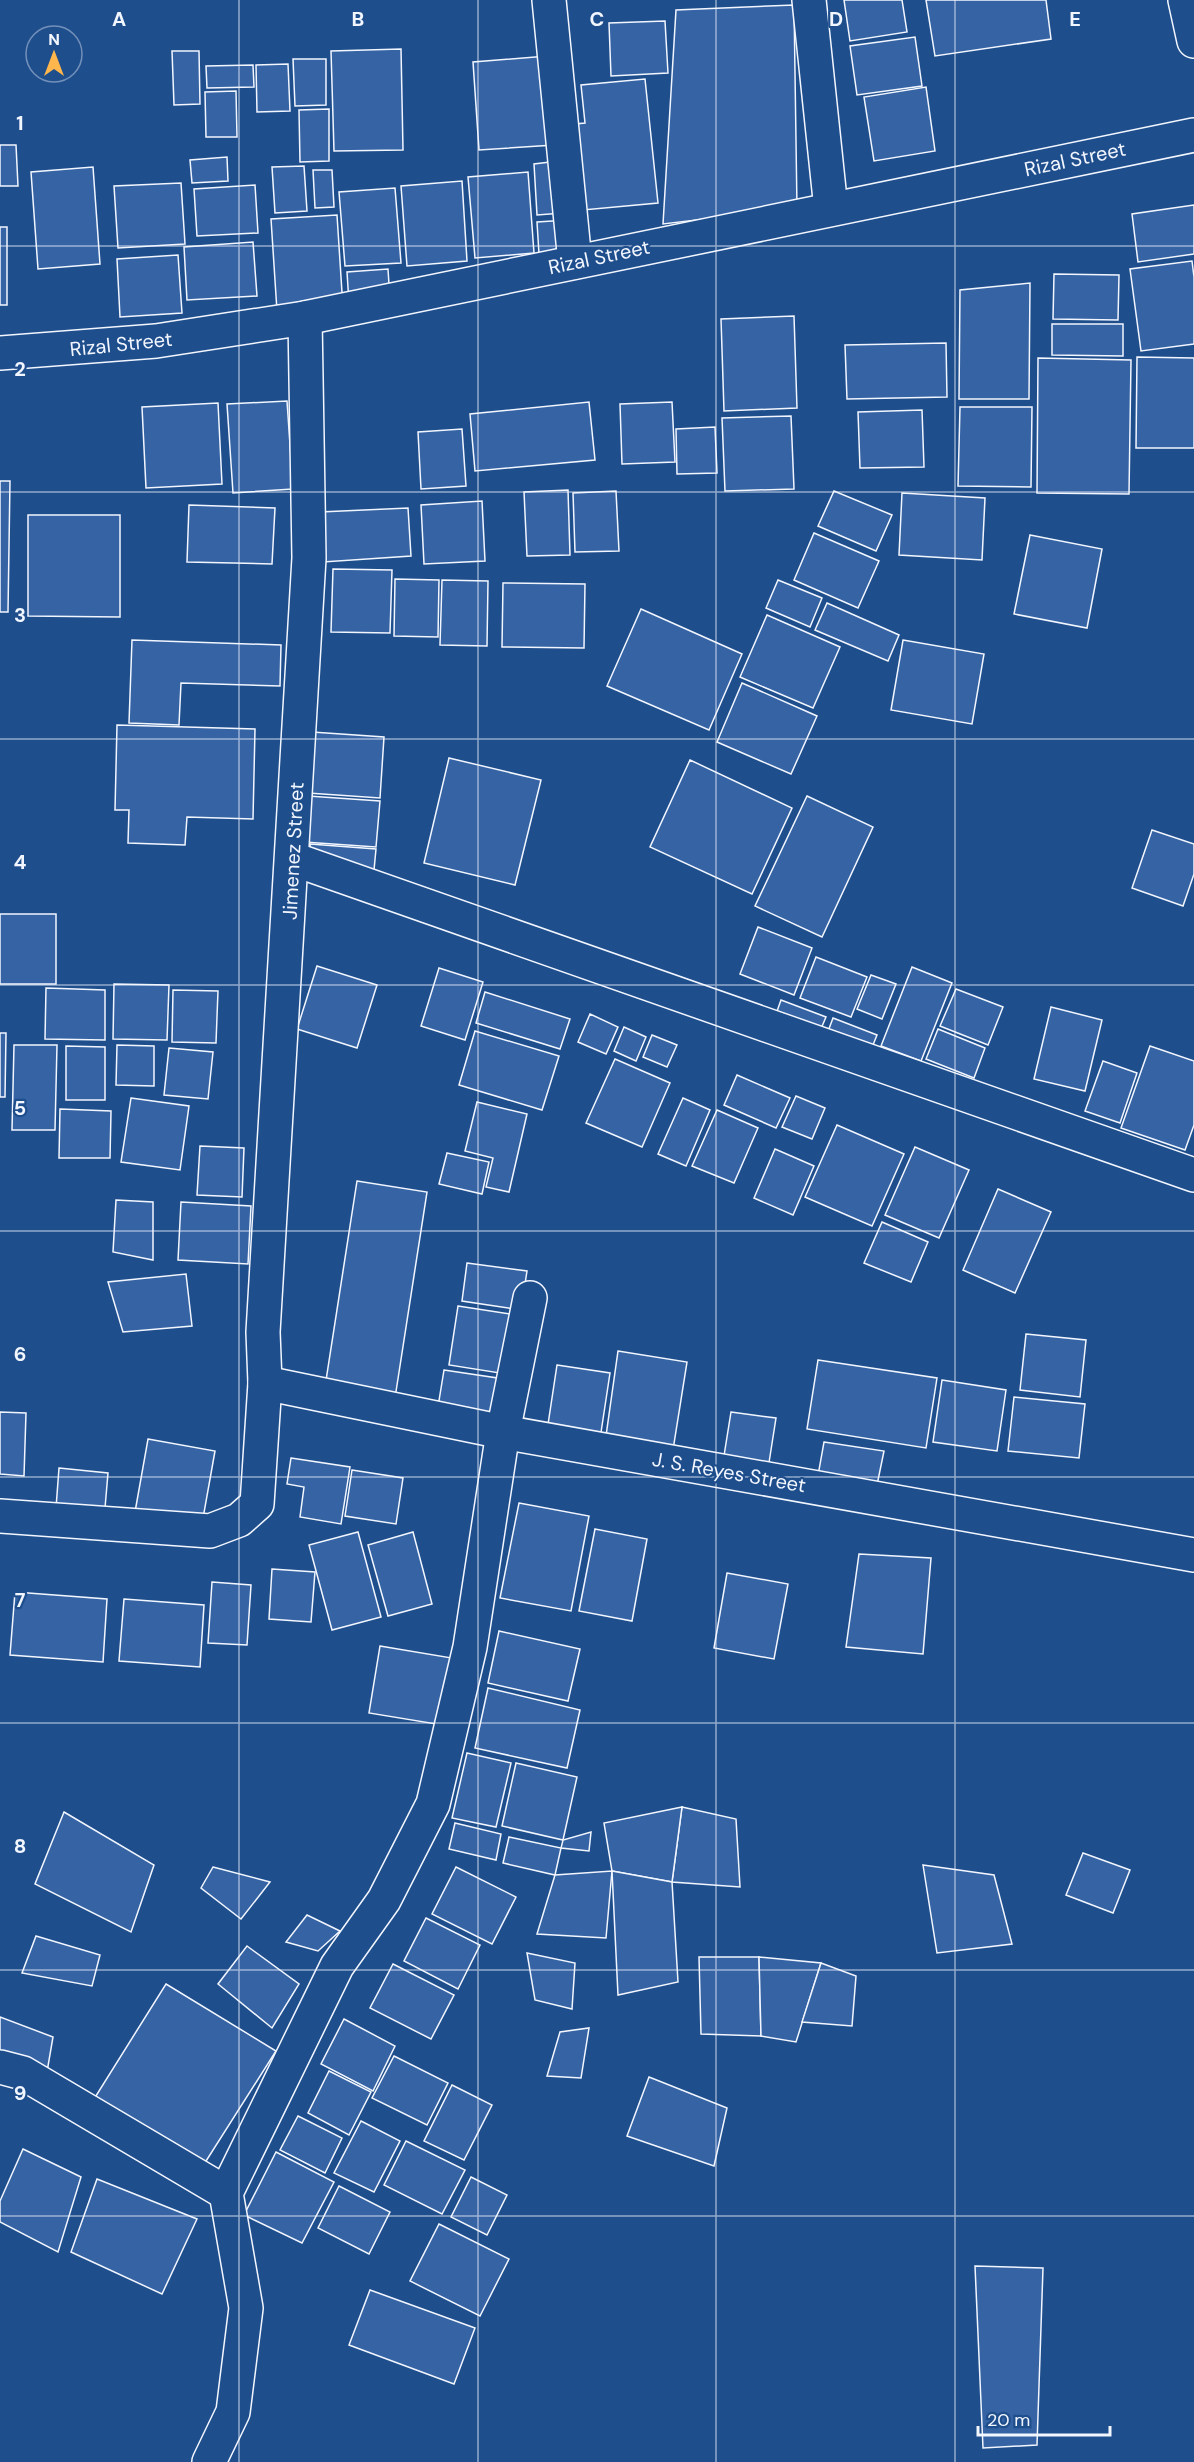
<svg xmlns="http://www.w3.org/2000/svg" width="1194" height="2462" font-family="'DM Sans',sans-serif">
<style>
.building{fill:#3563a3;stroke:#f2f6ff;stroke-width:1.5}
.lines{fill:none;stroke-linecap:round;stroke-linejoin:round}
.minor-casing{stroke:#f2f6ff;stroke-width:36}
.major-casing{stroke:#f2f6ff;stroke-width:36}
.minor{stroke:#1f4e8c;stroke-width:33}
.major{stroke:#1f4e8c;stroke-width:33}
.grid{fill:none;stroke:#f2f6ff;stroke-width:1.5;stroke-opacity:0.55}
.labels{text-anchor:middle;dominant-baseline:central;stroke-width:4.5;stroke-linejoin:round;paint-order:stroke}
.street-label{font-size:20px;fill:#f2f6ff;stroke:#1f4e8c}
.grid-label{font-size:20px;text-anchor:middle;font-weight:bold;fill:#f2f6ff;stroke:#1f4e8c;stroke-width:4.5;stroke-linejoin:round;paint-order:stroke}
</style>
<rect width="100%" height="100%" fill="#1f4e8c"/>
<g class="building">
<path d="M844,0h58l5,32 -57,9z"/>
<path d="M926,0h120l5,39 -116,17z"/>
<path d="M794,5l3,203 -134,16 13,-214z"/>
<path d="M665,21l3,52 -57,3 -2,-53z"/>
<path d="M915,37l7,49 -65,9 -7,-49z"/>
<path d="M401,49l2,101 -69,1 -3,-100z"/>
<path d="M172,51h27l1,53 -26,1z"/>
<path d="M547,56l7,89 -75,5 -6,-88z"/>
<path d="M293,59h33v46l-31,1z"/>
<path d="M288,64l2,47 -33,1 -1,-47z"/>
<path d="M253,65l1,22 -47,1 -1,-22z"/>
<path d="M645,79l13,124 -75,7 -8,-86 10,-1 -4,-38z"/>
<path d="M926,87l9,64 -61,10 -10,-64z"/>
<path d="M236,91l1,46h-31l-1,-45z"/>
<path d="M329,109v52l-29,1 -1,-52z"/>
<path d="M0,145h16l2,41h-18z"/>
<path d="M227,157l1,24 -36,2 -2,-23z"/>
<path d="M558,161l5,52 -26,2 -3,-51z"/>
<path d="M304,166l3,45 -32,2 -3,-46z"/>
<path d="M93,167l7,97 -62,5 -7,-97z"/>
<path d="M313,170h19l2,37 -19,1z"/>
<path d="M528,172l6,81 -59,5 -7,-81z"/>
<path d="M462,181l5,80 -60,5 -6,-80z"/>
<path d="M181,183l4,61 -67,4 -4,-62z"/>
<path d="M255,185l3,48 -61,3 -3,-47z"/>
<path d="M395,188l6,75 -56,3 -6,-74z"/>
<path d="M1194,205v49l-56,8 -6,-48z"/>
<path d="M337,215l6,93 -66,3 -6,-92z"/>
<path d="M568,220l2,31 -31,3 -2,-32z"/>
<rect x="0" y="227" width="7" height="78"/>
<path d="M253,242l4,54 -70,4 -3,-53z"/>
<path d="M178,255l4,58 -62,4 -3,-58z"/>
<path d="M1192,261l2,16v67l-53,7 -11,-82z"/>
<path d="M388,269l2,31 -41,3 -2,-31z"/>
<path d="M1054,274l65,1 -1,45 -65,-1z"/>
<path d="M1030,283l-1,116h-70l1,-109z"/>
<path d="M794,316l3,92 -73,3 -3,-92z"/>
<path d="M1052,324h71v32l-71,-1z"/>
<path d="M946,343l1,54 -100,2 -2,-54z"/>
<path d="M1137,357l57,1v90h-58z"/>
<path d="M1038,358l93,2 -2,134 -92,-1z"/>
<path d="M287,401l6,88 -60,4 -6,-89z"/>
<path d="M589,402l6,58 -120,11 -5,-57z"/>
<path d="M672,402l3,60 -53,2 -2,-60z"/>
<path d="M218,403l4,81 -76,4 -4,-81z"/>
<path d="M960,407h72l-1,80 -73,-1z"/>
<path d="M922,410l2,57 -64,1 -2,-56z"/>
<path d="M791,416l3,73 -69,2 -3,-73z"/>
<path d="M715,427l2,46 -40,1 -1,-45z"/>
<path d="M462,429l4,57 -45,3 -3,-57z"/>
<path d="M0,481h10l-2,131h-8z"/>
<path d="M568,490l2,65 -43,1 -3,-64z"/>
<path d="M616,491l3,60 -44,1 -2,-59z"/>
<path d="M834,491l58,24 -16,36 -58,-25z"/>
<path d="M902,493l83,5 -3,62 -83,-5z"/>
<path d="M482,501l3,60 -61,3 -3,-59z"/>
<path d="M189,505l86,3 -3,56 -85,-2z"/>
<path d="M408,508l3,48 -88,6 -3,-50z"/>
<path d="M28,515h92v102l-92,-1z"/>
<path d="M814,533l65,28 -21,47 -64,-28z"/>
<path d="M1030,535l72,14 -15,79 -73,-14z"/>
<path d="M333,569l59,1 -2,63 -59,-1z"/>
<path d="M395,579l44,1 -1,57 -44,-1z"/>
<path d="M442,580l46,1 -1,65 -47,-1z"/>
<path d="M778,580l44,18 -12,29 -44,-19z"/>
<path d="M503,583l82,1 -1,64 -82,-1z"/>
<path d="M827,603l72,32 -11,26 -73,-31z"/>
<path d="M641,609l101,45 -33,76 -102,-44z"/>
<path d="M767,615l73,32 -27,61 -73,-31z"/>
<path d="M132,640l149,5 -1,41 -99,-3 -2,42 -50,-2z"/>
<path d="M903,640l81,14 -12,70 -81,-14z"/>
<path d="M742,683l75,33 -26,58 -74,-32z"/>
<path d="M117,725l138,4 -2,90 -66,-2 -2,28 -57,-2 1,-33h-14z"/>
<path d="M312,732l72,5 -4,61 -72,-5z"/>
<path d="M449,758l92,22 -26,105 -91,-22z"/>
<path d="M690,760l102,48 -40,86 -102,-47z"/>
<path d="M308,796l72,5 -4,46 -72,-5z"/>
<path d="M807,796l66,31 -51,110 -67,-31z"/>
<path d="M1152,830l42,14v30l-11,32 -51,-18z"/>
<path d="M310,844l66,5 -2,21 -63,-13z"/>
<rect x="0" y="914" width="56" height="70"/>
<path d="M758,927l54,21 -18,47 -54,-21z"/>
<path d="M816,957l51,20 -16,40 -51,-19z"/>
<path d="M317,966l60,19 -20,63 -60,-19z"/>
<path d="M912,967l40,16 -31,78 -40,-15z"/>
<path d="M439,968l44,14 -18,58 -44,-14z"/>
<path d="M871,975l25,9 -14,35 -25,-10z"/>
<path d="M114,984l55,1 -2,55 -54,-1z"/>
<path d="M46,988l59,2v50l-60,-1z"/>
<path d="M956,989l47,18 -15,38 -48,-19z"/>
<path d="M173,990l45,1 -2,52 -44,-1z"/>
<path d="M485,992l85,27 -10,30 -84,-26z"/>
<path d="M781,1000l45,17 -6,14 -44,-17z"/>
<path d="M1051,1007l51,13 -17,71 -51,-12z"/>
<path d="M590,1014l28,13 -12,27 -28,-12z"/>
<path d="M833,1018l44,17 -6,15 -44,-16z"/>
<path d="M624,1027l22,10 -10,24 -22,-10z"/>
<path d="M938,1029l47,19 -11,30 -48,-19z"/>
<path d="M475,1031l84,25 -17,54 -83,-25z"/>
<path d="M0,1033h6l-1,64h-5z"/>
<path d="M652,1035l25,10 -10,22 -24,-10z"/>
<path d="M14,1045h43l-2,85h-43z"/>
<path d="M117,1045l37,1v40l-38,-1z"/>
<path d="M66,1046l39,1v53h-39z"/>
<path d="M1150,1046l44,15v64l-9,25 -64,-22z"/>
<path d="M169,1048l44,4 -5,47 -44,-4z"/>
<path d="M615,1059l55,24 -28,64 -56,-24z"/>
<path d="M1103,1061l34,12 -17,50 -35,-12z"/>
<path d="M737,1075l53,23 -14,30 -52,-23z"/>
<path d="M796,1096l29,12 -13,31 -30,-12z"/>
<path d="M131,1098l58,8 -9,64 -59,-8z"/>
<path d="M683,1098l27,12 -24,56 -28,-12z"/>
<path d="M477,1102l50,12 -18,78 -23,-5 7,-29 -28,-7z"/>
<path d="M60,1109l51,2 -1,47h-51z"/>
<path d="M717,1110l41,18 -24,55 -42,-17z"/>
<path d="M837,1125l67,29 -32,72 -67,-29z"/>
<path d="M200,1146l44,2 -2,49 -45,-2z"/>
<path d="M915,1147l54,23 -30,68 -54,-23z"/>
<path d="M775,1149l39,17 -21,49 -39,-17z"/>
<path d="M447,1153l42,9 -7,32 -43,-10z"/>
<path d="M357,1181l70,11 -32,206 -70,-11z"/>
<path d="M998,1189l53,23 -36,81 -52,-23z"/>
<path d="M116,1200l37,2v58l-40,-8z"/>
<path d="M181,1202l70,4 -3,58 -70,-4z"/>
<path d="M882,1222l46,20 -17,40 -47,-19z"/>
<path d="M467,1263l60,8 -6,39 -59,-9z"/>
<path d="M186,1274l6,52 -69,6 -15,-50z"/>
<path d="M458,1306l58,9 -10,59 -57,-9z"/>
<path d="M1026,1334l60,6 -6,57 -60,-7z"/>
<path d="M618,1351l69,11 -15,94 -67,-13z"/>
<path d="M818,1360l119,18 -11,70 -119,-19z"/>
<path d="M557,1365l53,8 -10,66 -53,-8z"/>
<path d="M444,1370l60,9 -8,45 -59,-11z"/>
<path d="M942,1380l64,10 -9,61 -64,-9z"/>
<path d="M1014,1397l71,7 -6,54 -71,-7z"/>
<path d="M0,1412l26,1 -2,63 -24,-2z"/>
<path d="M731,1412l45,6 -8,51 -45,-7z"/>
<path d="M148,1439l67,12 -13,73 -67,-12z"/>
<path d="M824,1442l60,9 -8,39 -59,-9z"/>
<path d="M291,1458l59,9 -9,57 -41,-7 4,-30 -17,-3z"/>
<path d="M59,1468l49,5 -3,35h-49z"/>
<path d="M352,1470l51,8 -7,46 -51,-8z"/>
<path d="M519,1503l70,13 -18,95 -71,-13z"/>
<path d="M595,1529l52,10 -15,82 -53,-10z"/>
<path d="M358,1532l23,85 -49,13 -23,-85z"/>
<path d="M413,1532l19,72 -44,12 -20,-71z"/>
<path d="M859,1554l72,4 -8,96 -77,-7z"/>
<path d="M272,1569l43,3 -4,50 -42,-3z"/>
<path d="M727,1573l61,11 -14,75 -60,-11z"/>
<path d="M212,1582l39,3 -4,60 -39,-2z"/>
<path d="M15,1592l92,7 -4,63 -93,-7z"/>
<path d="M124,1599l80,6 -4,62 -81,-6z"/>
<path d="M499,1631l81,18 -12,52 -80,-18z"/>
<path d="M380,1646l72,12 -10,67 -73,-12z"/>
<path d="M488,1688l92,22 -13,58 -92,-20z"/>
<path d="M467,1753l44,10 -15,64 -44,-9z"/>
<path d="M516,1763l61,14 -14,63 -61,-14z"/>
<path d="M682,1807l54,12 4,68 -68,-5z"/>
<path d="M682,1807l-10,75 -60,-11 -8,-48z"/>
<path d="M64,1812l90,53 -23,67 -96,-48z"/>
<path d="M455,1823l46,11 -5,26 -47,-11z"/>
<path d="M591,1832l-2,19 -28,-3 2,-8z"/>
<path d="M509,1837l52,11 -6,27 -52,-12z"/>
<path d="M1083,1853l47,17 -17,43 -47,-18z"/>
<path d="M923,1865l71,10 18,69 -75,9z"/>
<path d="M213,1867l57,15 -29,37 -40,-31z"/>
<path d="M456,1867l60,30 -24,47 -60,-30z"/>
<path d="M612,1871l-6,67 -69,-4 18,-59z"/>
<path d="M612,1871l60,11 6,100 -60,13z"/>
<path d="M307,1915l33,16 -22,20 -32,-9z"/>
<path d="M426,1918l54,27 -22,44 -54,-28z"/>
<path d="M36,1936l64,19 -8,31 -70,-13z"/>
<path d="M247,1946l52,38 -27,44 -54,-44z"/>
<path d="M527,1953l48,10 -3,46 -37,-9z"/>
<path d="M699,1957h60l2,79 -60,-2z"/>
<path d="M759,1957l62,6 -25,79 -35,-6z"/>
<path d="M821,1963l35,13 -4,50 -50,-4z"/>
<path d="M393,1964l61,31 -23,44 -61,-31z"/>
<path d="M166,1984l110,67 -75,118 -112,-62z"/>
<path d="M0,2017l53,20 -6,35 -47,-17z"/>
<path d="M344,2019l51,27 -22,45 -52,-27z"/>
<path d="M589,2028l-8,50 -34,-2 13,-44z"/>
<path d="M394,2056l54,27 -21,42 -55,-27z"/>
<path d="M329,2071l42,21 -22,43 -41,-22z"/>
<path d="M649,2077l78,31 -13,58 -87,-30z"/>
<path d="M452,2085l40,20 -28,55 -40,-19z"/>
<path d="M298,2116l44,22 -17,35 -45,-23z"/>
<path d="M361,2121l39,20 -26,51 -40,-19z"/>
<path d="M406,2141l59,29 -23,44 -58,-29z"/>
<path d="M23,2149l58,28 -23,75 -58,-30v-21z"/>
<path d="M276,2152l58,30 -32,61 -58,-28z"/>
<path d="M471,2177l36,18 -20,40 -36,-18z"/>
<path d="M97,2179l100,40 -35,75 -91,-42z"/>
<path d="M339,2186l51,26 -21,42 -51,-26z"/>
<path d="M439,2224l70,35 -29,57 -70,-35z"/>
<path d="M975,2266l68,2 -6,177 -54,3z"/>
<path d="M370,2290l105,38 -21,56 -105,-39z"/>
</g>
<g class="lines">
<defs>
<g id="minor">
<path d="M549,0l26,262"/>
<path d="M809,0l22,209"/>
<path d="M1185,0l9,41"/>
<path d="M293,859l901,316"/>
<path d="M265,1383l238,49 691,123"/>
<path d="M0,1516l210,15 29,-11 18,-16 8,-121 -2,-51 46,-774 -4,-240"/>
<path d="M0,2067l23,6 203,120"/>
<path d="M209,2462l24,-50 13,-104 -20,-115 111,-227 47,-66 49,-96 37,-157 33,-215 27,-134"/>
</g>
<path id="major" d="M0,353l156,-12 149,-23 889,-183"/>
</defs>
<use href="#minor" class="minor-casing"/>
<use href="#major" class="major-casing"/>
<use href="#minor" class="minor"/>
<use href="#major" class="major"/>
</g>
<path class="grid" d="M239,0v2462M478,0v2462M716,0v2462M955,0v2462M0,246h1194M0,492h1194M0,739h1194M0,985h1194M0,1231h1194M0,1477h1194M0,1723h1194M0,1970h1194M0,2216h1194"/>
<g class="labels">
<g class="street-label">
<text transform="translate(1075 159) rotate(-12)">Rizal Street</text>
<text transform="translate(599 257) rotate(-12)">Rizal Street</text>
<text transform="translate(121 344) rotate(-6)">Rizal Street</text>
<text transform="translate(293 851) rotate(-87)">Jimenez Street</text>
<text transform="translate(729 1472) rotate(10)">J. S. Reyes Street</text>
</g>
</g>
<g class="grid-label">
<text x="119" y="26">A</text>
<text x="358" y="26">B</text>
<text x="597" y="26">C</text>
<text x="836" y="26">D</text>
<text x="1075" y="26">E</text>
<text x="20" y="130">1</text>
<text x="20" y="376">2</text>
<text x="20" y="622">3</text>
<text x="20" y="869">4</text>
<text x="20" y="1115">5</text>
<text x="20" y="1361">6</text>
<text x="20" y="1607">7</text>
<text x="20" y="1853">8</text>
<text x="20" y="2100">9</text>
</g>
<g transform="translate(54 54)"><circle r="28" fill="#1f4e8c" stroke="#7391ba" stroke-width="1.5"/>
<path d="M0-4.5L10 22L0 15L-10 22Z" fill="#ffb74d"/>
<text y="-9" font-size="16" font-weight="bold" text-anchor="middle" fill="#f2f6ff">N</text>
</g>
<path d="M978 2426v9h132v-9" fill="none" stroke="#f2f6ff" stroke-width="3"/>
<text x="987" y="2426" font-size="18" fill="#f2f6ff" stroke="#1f4e8c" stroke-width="4.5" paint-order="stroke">20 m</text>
</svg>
